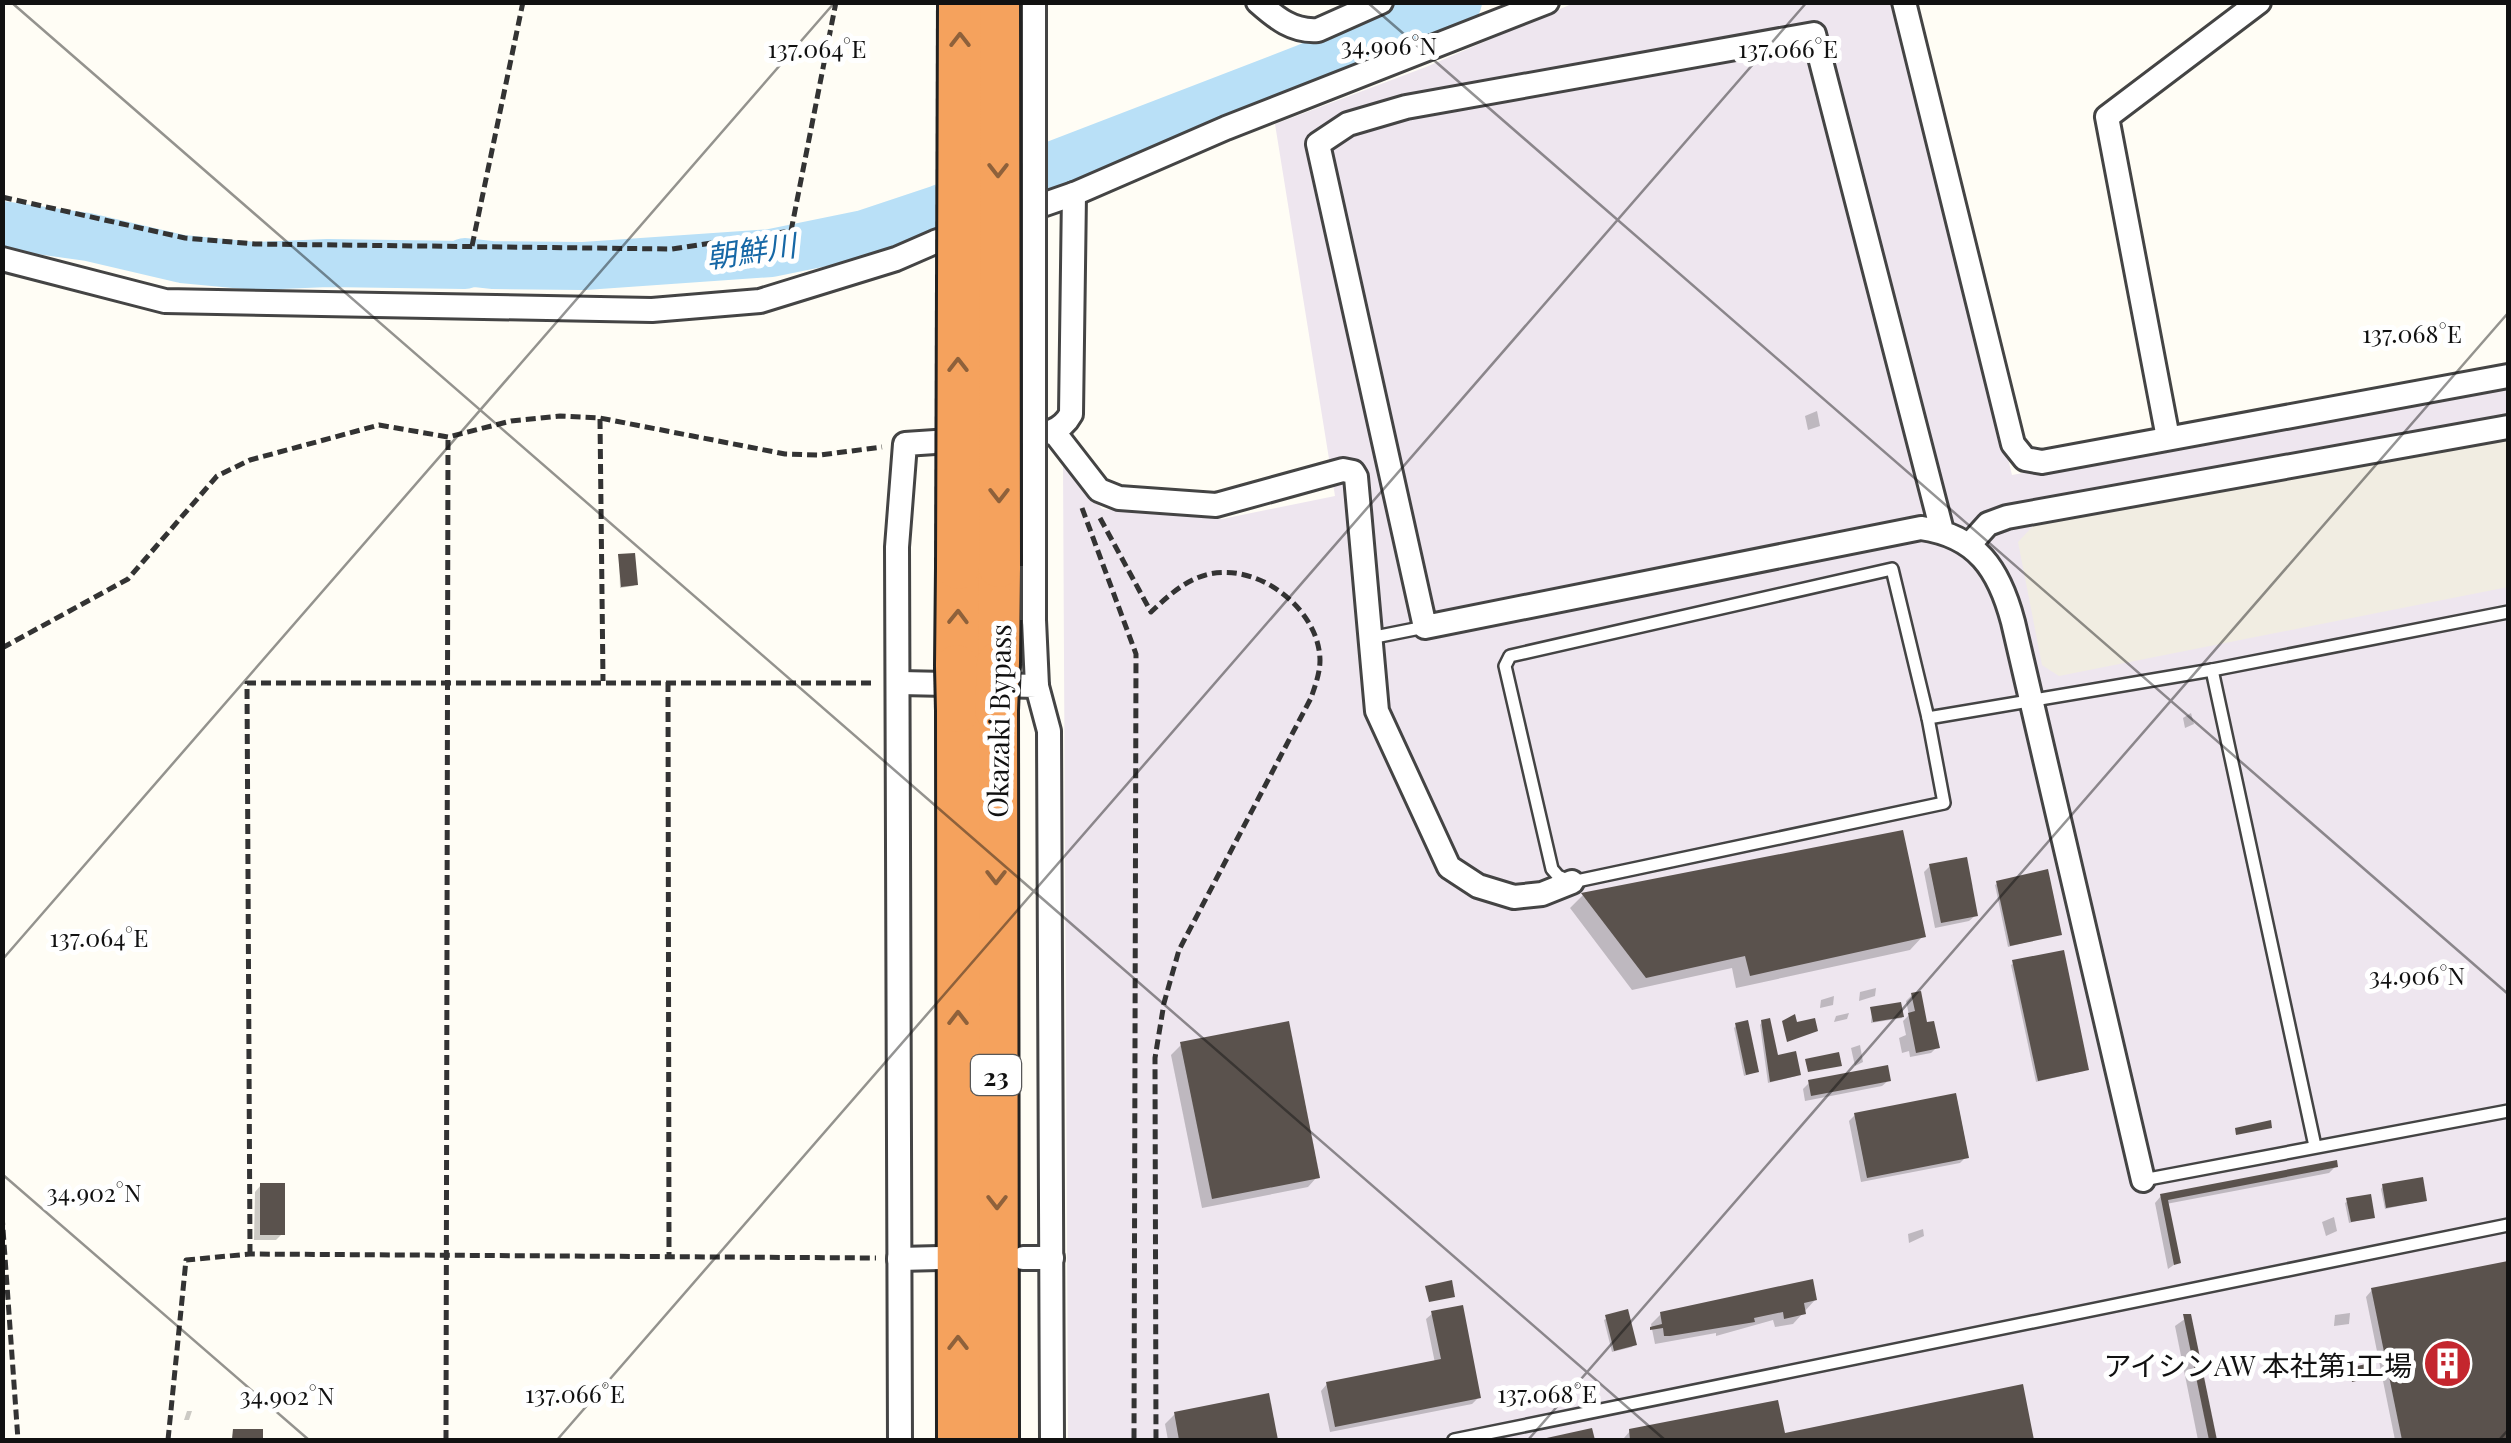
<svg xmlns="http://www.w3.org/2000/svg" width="2511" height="1443" font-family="'Playfair Display','Noto Sans JP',serif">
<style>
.industrial{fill:#eee6ef}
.plaza{fill:#f1ede2}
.shadow{fill:#0003}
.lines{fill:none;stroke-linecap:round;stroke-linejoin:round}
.river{stroke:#b9e0f7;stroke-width:48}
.building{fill:#5a524d}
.lane-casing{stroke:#444;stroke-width:16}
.street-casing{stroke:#444;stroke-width:28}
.highway-casing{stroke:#222;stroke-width:48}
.path{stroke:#333;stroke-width:5;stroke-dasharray:10 5;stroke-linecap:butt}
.lane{stroke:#fff;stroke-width:11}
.street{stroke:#fff;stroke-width:22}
.highway{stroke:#f5a25d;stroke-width:42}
.street-bridge-casing{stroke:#444;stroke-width:28;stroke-linecap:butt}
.highway-bridge-casing{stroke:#222;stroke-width:48;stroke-linecap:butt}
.street-bridge{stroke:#fff;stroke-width:22}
.highway-bridge{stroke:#f5a25d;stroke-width:42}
.oneway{stroke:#8e613b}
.ticks{fill:none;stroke:#111;stroke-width:2.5;stroke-opacity:0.45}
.labels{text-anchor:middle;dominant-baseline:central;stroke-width:10;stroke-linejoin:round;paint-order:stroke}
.shield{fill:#fff;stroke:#585858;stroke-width:2.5}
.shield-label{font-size:25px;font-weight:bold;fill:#111}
.street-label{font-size:28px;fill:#111;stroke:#fff}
.poi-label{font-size:28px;fill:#111;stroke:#fff;text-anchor:end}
.water-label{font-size:30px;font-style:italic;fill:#1768a6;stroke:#fff}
.ticks-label{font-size:25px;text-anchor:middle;fill:#111;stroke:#fff;stroke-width:10;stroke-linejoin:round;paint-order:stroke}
</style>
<rect width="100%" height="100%" fill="#fffdf5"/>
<path class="industrial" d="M1574,3h322l116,472 496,-89v1054h-1440l-5,-978 39,47 120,10 113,-23 -60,-372 151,-57z"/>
<path class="plaza" d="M2508,439v148l-449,89 -17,-11 -24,-123 15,-16z"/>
<g class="shadow">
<path d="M1817,411l3,15 -12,4 -3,-14z"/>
<path d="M619,557l17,27 -3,2 -13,2z"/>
<path d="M2191,713l3,11 -9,4 -2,-10z"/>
<path d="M1901,833l22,103 -13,14 -174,38 -4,-20 -100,22 -62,-82 13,-13z"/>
<path d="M1930,866l46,49 -7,6 -34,7 -11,-56z"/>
<path d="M1998,883l61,51 -51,13 -13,-62z"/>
<path d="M2014,963l72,106 -2,2 -48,11 -25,-117z"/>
<path d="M1876,988l-1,8 -16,5 1,-9z"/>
<path d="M1912,995l25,52 -6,6 -21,4 -1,-6 -7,2 -3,-15 7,-3 -3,-14 6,-6 -3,-14z"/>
<path d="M1834,996l-1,9 -13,3 1,-8z"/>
<path d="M1899,1005l3,13 -31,5 1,-14z"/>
<path d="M1849,1013l-2,6 -13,3 2,-6z"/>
<path d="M1762,1022l14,36 22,16 -2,2 -28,7 -8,-58z"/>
<path d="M1736,1026l20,45 -3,2 -9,3 -10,-48z"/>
<path d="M1181,1045l136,132 -9,10 -106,21 -31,-153z"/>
<path d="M1860,1045l3,17 -8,4 -4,-18z"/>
<path d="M1889,1080l-7,6 -77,15 -2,-12 6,-6z"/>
<path d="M1855,1115l111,42 -6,6 -99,19 -12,-61z"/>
<path d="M2336,1166l-7,7 -163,31 12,58 -10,7 -13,-66 6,-7z"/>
<path d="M261,1185l21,49 -6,6h-22l1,-48z"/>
<path d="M2383,1186l41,15 -39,8 -4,-20z"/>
<path d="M2348,1201l24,16 -23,6 -4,-20z"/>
<path d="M2334,1217l3,14 -11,5 -4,-14z"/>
<path d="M1923,1229l1,7 -15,7 -1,-9z"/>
<path d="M2508,1263v177h-113l-29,-143 6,-7z"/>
<path d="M1815,1300l-22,24 -18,3 -2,-7 -57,16v-3l-61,11 -4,-20 10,-10z"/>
<path d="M1433,1313l45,85 -6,6 -142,28 -9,-41 6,-7 108,-21 -9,-44z"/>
<path d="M2350,1313l-1,11 -15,2 1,-11z"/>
<path d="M2189,1316l25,124h-16l-23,-114z"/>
<path d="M1607,1318l27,26 -2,3 -20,5 -8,-32z"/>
<path d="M2021,1387l10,53h-407v-2l6,-7 153,5z"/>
<path d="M187,1411h5l-3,9h-5z"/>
<path d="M1175,1414l100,26h-107l-3,-16z"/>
</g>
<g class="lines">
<path class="river" d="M2,225l86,12 94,22 74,7 72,-3 137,2v-3l27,3 92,1 187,-13 93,-19 75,-25 364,-140 155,-67"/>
</g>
<g class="building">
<path d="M635,553l3,32 -17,2 -3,-33z"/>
<path d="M1903,830l23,107 -176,39 -5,-20 -99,22 -65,-85z"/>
<path d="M1967,857l11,59 -37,7 -12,-59z"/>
<path d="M2048,869l14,66 -52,11 -14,-65z"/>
<path d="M2064,950l25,120 -51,11 -26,-121z"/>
<path d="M1921,991l6,31 7,-1 6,27 -24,5 -8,-40 7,-2 -4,-18z"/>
<path d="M1901,1002l3,15 -31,5 -3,-15z"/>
<path d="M1795,1014l2,8 18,-4 3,13 -31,11 -5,-21z"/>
<path d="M1770,1018l8,37 18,-4 5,24 -31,7 -9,-62z"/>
<path d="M1748,1020l11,52 -13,3 -11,-52z"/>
<path d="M1289,1021l31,157 -108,21 -32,-157z"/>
<path d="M1839,1052l3,14 -34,6 -3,-13z"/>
<path d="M1888,1065l3,16 -80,15 -3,-16z"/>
<path d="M1956,1093l13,65 -102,20 -13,-65z"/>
<path d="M2271,1120l1,8 -36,7 -1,-7z"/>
<path d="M2337,1160l1,7 -170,33 13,63 -7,2 -14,-71z"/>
<path d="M2423,1177l4,24 -41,7 -4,-24z"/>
<rect x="260" y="1183" width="25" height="52"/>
<path d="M2371,1194l4,24 -24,4 -5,-24z"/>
<path d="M2508,1261v179h-106l-31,-152z"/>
<path d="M1813,1279l4,21 -13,3 2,11 -22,5 -1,-7 -29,6 1,4 -85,14h-6l-1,-8 -13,2v-3l12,-3 -2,-12z"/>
<path d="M1452,1280l3,17 -26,5 -4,-16z"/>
<path d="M1463,1305l18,93 -146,29 -9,-45 115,-23 -10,-48z"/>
<path d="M1628,1309l9,36 -23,6 -9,-36z"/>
<path d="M2183,1314h8l26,126h-8z"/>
<path d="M2374,1362l3,14 -25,6 -3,-14z"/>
<path d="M2023,1384l11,56h-404l-1,-11 149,-29 7,33z"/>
<path d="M1269,1393l9,47h-99l-5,-28z"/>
<path d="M1592,1428l3,12h-52l-1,-1z"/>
<path d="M233,1429h30v11l-31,-1z"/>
</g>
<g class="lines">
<defs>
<g id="lane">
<path d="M1892,569l36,149 16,85 -372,79 -14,-6 -6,-7 -47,-203 5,-10z"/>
<path d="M1370,638l55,-11"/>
<path d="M2212,670l103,476"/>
<path d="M1928,718l284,-48 296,-58"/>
<path d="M2143,1180l365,-69"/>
<path d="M1454,1440l1054,-215"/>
</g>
<g id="street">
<path d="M1258,2c18,16 35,30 60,28l63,-28"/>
<path d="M1904,2l109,442 12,15 17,3 466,-86"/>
<path d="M2,259l163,42 487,9 108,-9 136,-42 39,-17 139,-48 152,-66 321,-126"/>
<path d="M1054,432l45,58 20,8 97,7 127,-35 10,2 3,5 21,234 72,156 29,19 36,11 28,-3 30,-12"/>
<path d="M1016,436c23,-2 43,0 55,-22l3,-220"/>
<path d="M2168,438l-61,-321 152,-115"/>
<path d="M1942,531l-128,-497 -408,73 -58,17 -30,20 107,483 496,-99c56,8 78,41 92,94l130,558"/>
<path d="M1970,544l18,-20 19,-7 501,-90"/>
<path d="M1034,620l3,66"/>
<path d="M900,683l137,3 12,45 3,709"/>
<path d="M1023,1258h29"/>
<path d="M899,1259l41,-1"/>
<path d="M900,1440l-3,-893 8,-103 60,-4"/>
</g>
<g id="highway">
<path d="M998,663l1,-97"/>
<path d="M957,666l1,-98"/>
<path d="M996,710l1,730"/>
<path d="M958,711l1,729"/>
</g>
</defs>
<use href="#lane" class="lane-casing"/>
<use href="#street" class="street-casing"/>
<use href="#highway" class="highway-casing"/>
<g class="path">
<path d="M2,197l183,41 70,6 417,5 119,-18 45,-229"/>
<path d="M472,246l51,-244"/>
<path d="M600,419l3,262"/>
<path d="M1082,508l54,146 -2,786"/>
<path d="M1100,518l51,94c17,-16 34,-32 58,-38 50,-11 110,35 111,86 0,13 -5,26 -9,38l-132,252 -15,53 -9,55 1,382"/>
<path d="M2,648l126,-69 89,-103 33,-16 129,-35 69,12 63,-16 49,-5 40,2 185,36 35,1 62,-8"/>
<path d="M668,682l1,574"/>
<path d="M2,1215l16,225"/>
<path d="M250,1254l-3,-571h627"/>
<path d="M168,1440l18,-180 64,-6 626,4"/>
<path d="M446,1440l2,-1003"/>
</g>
<use href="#lane" class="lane"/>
<use href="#street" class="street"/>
<use href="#highway" class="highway"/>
<defs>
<path id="street-bridge" d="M1034,620v-618"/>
<g id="highway-bridge">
<path d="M998,2l1,564"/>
<path d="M958,568l2,-566"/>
<path d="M957,666l1,45"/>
<path d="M996,710l2,-47"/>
</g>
</defs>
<use href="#street-bridge" class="street-bridge-casing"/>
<use href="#highway-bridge" class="highway-bridge-casing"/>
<use href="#street-bridge" class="street-bridge"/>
<use href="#highway-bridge" class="highway-bridge"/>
</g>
<defs><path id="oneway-chevron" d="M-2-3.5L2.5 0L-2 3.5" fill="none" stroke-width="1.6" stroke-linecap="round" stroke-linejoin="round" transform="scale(2.5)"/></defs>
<g class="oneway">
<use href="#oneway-chevron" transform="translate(960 40) rotate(-90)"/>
<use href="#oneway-chevron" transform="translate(998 170) rotate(90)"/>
<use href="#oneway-chevron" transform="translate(958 365) rotate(-90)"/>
<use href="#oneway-chevron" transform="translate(999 495) rotate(90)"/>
<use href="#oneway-chevron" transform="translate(958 617) rotate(-89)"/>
<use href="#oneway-chevron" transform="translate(996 877) rotate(90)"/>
<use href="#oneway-chevron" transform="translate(958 1018) rotate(-90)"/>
<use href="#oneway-chevron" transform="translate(997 1202) rotate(90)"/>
<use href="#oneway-chevron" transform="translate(958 1343) rotate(-90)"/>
</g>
<path class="ticks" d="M11,2l1654,1438M1367,2l1141,992M2,960l833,-958M2,1174l307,266M557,1440l1250,-1438M1528,1440l980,-1127M2499,1440l9,-10"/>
<defs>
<symbol id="building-disc" viewBox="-11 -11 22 22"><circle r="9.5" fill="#c4262e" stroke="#fff"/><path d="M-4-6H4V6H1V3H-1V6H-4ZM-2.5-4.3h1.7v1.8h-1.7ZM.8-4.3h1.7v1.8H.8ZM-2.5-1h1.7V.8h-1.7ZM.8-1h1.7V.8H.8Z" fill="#fff"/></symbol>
</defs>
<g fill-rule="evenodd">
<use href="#building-disc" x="2420" y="1336" width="55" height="55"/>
</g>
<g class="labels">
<rect class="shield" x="971" y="1055" width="50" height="40" rx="8"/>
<g class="shield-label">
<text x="996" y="1075">23</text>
</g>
<g class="street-label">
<text transform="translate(998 721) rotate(-89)">Okazaki Bypass</text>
</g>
<g class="poi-label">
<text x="2412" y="1364">アイシンAW 本社第1工場</text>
</g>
<g class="water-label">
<text transform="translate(751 250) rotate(-8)">朝鮮川</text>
</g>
</g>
<g class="ticks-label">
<text x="1389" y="55">34.906°N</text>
<text x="817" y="58">137.064°E</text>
<text x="1788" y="58">137.066°E</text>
<text x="2412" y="343">137.068°E</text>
<text x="99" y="947">137.064°E</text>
<text x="2417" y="985">34.906°N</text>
<text x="94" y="1202">34.902°N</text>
<text x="575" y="1403">137.066°E</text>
<text x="1547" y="1403">137.068°E</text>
<text x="287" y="1405">34.902°N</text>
</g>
<rect width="2511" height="1443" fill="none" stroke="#111111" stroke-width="10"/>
</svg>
